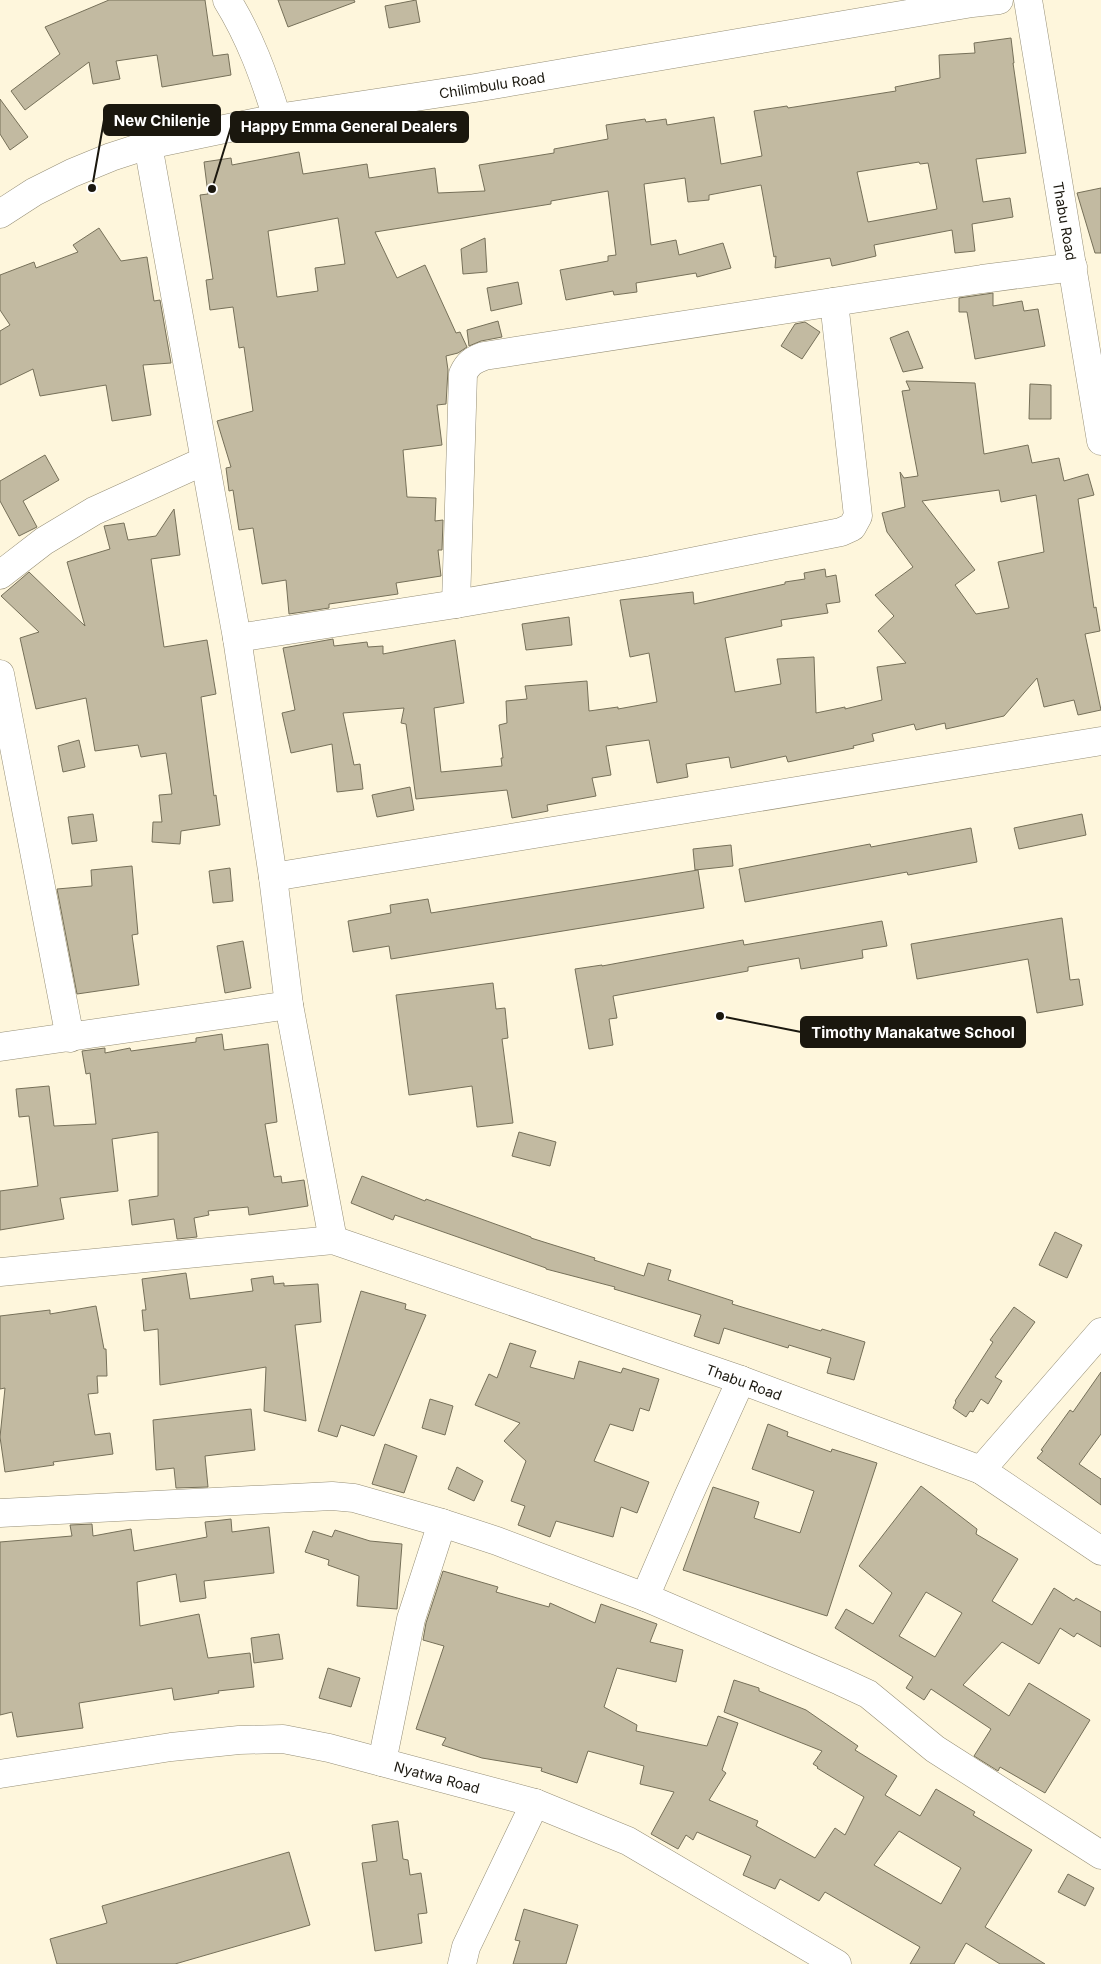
<svg xmlns="http://www.w3.org/2000/svg" width="1101" height="1964" font-family="Inter,sans-serif">
<style>
.building{fill:#c2baa1;stroke:#767059;fill-rule:evenodd}
.lines{fill:none;stroke-linecap:round;stroke-linejoin:round}
.minor-casing{stroke:#968f77;stroke-width:29}
.major-casing{stroke:#968f77;stroke-width:29}
.minor{stroke:#fff;stroke-width:28}
.major{stroke:#fff;stroke-width:28}
.labels{text-anchor:middle;dominant-baseline:central;stroke-width:5;stroke-linejoin:round;paint-order:stroke}
.street-label{font-size:14px;fill:#1a170e;stroke:#fff}
.leader{fill:none;stroke:#1a170e;stroke-width:2}
.callout-dot{fill:#1a170e;stroke:#fff;stroke-width:2}
.callout{fill:#1a170e;stroke:#1a170e;stroke-width:2}
.callout-label{font-size:15px;text-anchor:middle;font-weight:bold;fill:#fff}
</style>
<rect width="100%" height="100%" fill="#fef6dc"/>
<g class="building">
<path d="M109,0h96l8,56 15,-2 3,21 -69,12 -5,-32 -41,6 4,18 -27,5 -4,-22 -64,48 -14,-19 49,-37 -15,-27z"/>
<path d="M278,0h76l1,2 -67,25z"/>
<path d="M416,0l4,22 -31,6 -4,-22z"/>
<path d="M1011,38l3,25h-1l13,90 -50,6 7,43 27,-4 3,19 -41,7 3,27 -20,2 -3,-23 -78,15 2,11 -21,5 -23,5 -2,-8 -55,10 1,-12 -2,1 -13,-72 -52,10v5l-21,2 -3,-24 -41,6 7,61 25,-5 3,15 44,-12 8,25 -34,9 -1,-4 -60,10 1,9 -23,3 -1,-4 -47,9 -6,-30 48,-9v-5l8,-1 -8,-64 -57,10v3l-176,28 22,46 28,-13 31,68 4,-1 7,15 -9,6 -12,3 2,14 -2,34 -9,1 5,40 -39,5 4,47 29,1 -1,23 8,-1 -1,30h-4l3,26 -45,7 2,11 -69,10v4l-40,6 -3,-34 -24,4 -9,-56 -14,2 -6,-40 -4,1 -3,-23 5,-1 -14,-46 36,-10 -9,-64 -5,1 -6,-41 -23,3 -4,-30 7,-1 -13,-84 8,-1 -4,-32 27,-4 1,7 67,-13 4,22 64,-10 2,14 66,-10 3,25 47,-2 -6,-26 75,-12v-4l54,-10 -2,-14 39,-6 1,3 20,-3 1,6 47,-8 7,47 41,-8 -8,-45 33,-5 1,2 108,-17 -1,-4 45,-9 -1,-23 36,-2 -1,-10zM919,162l1,2 8,-1 9,46 -69,13 -11,-50zM338,218l7,46 -30,4 3,23 -41,6 -9,-66z"/>
<path d="M0,99l28,38 -18,13 -10,-16z"/>
<path d="M1101,188v65h-6l-18,-60z"/>
<path d="M99,228l22,33 26,-4 7,44 6,-1 11,63 -28,2 8,50 -39,6 -6,-36 -66,11 -7,-27 -33,16v-54l10,-6 -10,-15v-35l34,-13 2,6 42,-16 -5,-7z"/>
<path d="M485,238l2,34 -24,2 -2,-25z"/>
<path d="M518,282l4,22 -31,7 -4,-23z"/>
<path d="M993,293v13l29,-5 2,10 14,-2 7,37 -70,13 -8,-47h-8v-14z"/>
<path d="M498,321l4,16 -21,4 -12,5 -2,-16z"/>
<path d="M805,322l15,10 -18,27 -21,-13 14,-22z"/>
<path d="M908,331l15,37 -20,4 -13,-34z"/>
<path d="M906,381l69,2 9,71 44,-9 4,18 27,-5 5,23 24,-7 6,21 -16,4 16,109 2,-1 4,24 -15,3 16,76 -23,5 -4,-15 -30,7 -7,-29 -33,38 -58,13 -1,-6 -29,7 -2,-6 -42,10 2,7 -21,5 1,2 -66,14 -2,-6 -55,12 -2,-11 -43,7 2,13 -31,6 -8,-43 -43,6 5,29 -19,3 4,18 -49,9 1,6 -36,7 -5,-28 -91,9 -10,-75 -5,-1 3,-15 -61,5 11,52 6,-1 3,25 -26,3 -5,-48 -41,9 -9,-40 13,-3 -12,-62 50,-9 1,7 33,-4 1,5 15,-1v8l72,-14 9,63 -30,5 7,64 61,-6 -1,-8h2l-4,-33 8,-2 -1,-22 21,-2 -2,-13 62,-5 2,30 29,-4v2l39,-7 -8,-49 -19,4 -10,-57 73,-8 1,12 91,-20v-2l20,-3 -1,-6 21,-4 1,8 10,-2 4,27 -14,2 2,9 -47,7 1,6 -57,12 10,54 46,-8 -4,-25 37,-2 2,56 29,-6v2l37,-9 -5,-33 29,-4 -28,-32 16,-15 -19,-21 38,-28 -26,-35 -5,-19 23,-6 -5,-35 4,6 14,-2 -16,-85 8,-1zM999,490l2,12 35,-7 8,57 -46,10 11,46 -33,6 -21,-29 20,-15 -53,-69z"/>
<path d="M1030,384l21,1v34h-22z"/>
<path d="M45,455l14,25 -36,21 14,26 -18,9 -19,-35v-20z"/>
<path d="M174,509l6,46 -29,4 13,88 43,-7 9,54 -15,3 13,99 2,-1 4,30 -39,6 -1,13 -28,-2 1,-20h9l-3,-27 13,-1 -6,-41 -25,4 -3,-12 -43,6 -9,-53 -50,11 -16,-71 19,-6 -38,-36 28,-24 56,54 -18,-64 43,-13 -6,-23 20,-3 4,17 28,-4z"/>
<path d="M569,617l3,28 -46,5 -4,-26z"/>
<path d="M79,740l6,27 -22,5 -5,-26z"/>
<path d="M410,787l4,23 -37,7 -5,-22z"/>
<path d="M93,814l4,27 -25,3 -4,-27z"/>
<path d="M1082,814l4,21 -67,14 -5,-21z"/>
<path d="M971,828l6,34 -69,13 -1,-3 -162,30 -6,-33 131,-25 1,3z"/>
<path d="M731,845l2,21 -38,4 -2,-21z"/>
<path d="M132,866l6,68 -6,1 7,50 -62,9 -20,-105 35,-3 -1,-16z"/>
<path d="M230,868l3,33 -20,2 -4,-32z"/>
<path d="M698,870l6,38 -313,51 -2,-13 -36,6 -5,-31 43,-8 -1,-8 38,-6 3,14z"/>
<path d="M1062,918l8,62 9,-1 4,26 -46,8 -9,-54 -111,20 -6,-35z"/>
<path d="M882,921l5,25 -25,4 1,8 -62,11 -2,-11 -51,9v4l-135,25 4,22 -8,1 4,26 -24,4 -14,-80 27,-4v1l141,-26 1,5z"/>
<path d="M243,941l8,47 -26,5 -8,-47z"/>
<path d="M493,983l3,26 9,-1 3,30 -6,1 11,84 -36,4 -5,-41 -63,9 -13,-100z"/>
<path d="M222,1034l2,16 44,-6 9,78 -12,2 9,53 7,-1 1,7 22,-3 4,26 -59,9 -1,-8 -40,4 1,4 -15,3 3,19 -20,2 -3,-20 -42,6 -3,-25 29,-4v-64l-46,7 6,52 -58,7 4,21 -64,11v-39l38,-5 -9,-70 -10,1 -3,-28 33,-3 5,40 42,-2 -6,-51 -4,1 -4,-23 23,-3v5l25,-5 1,3 65,-9v-4z"/>
<path d="M519,1132l37,10 -6,24 -38,-10z"/>
<path d="M362,1176l63,25 1,-2 105,38v1l64,20 -1,2 50,16 4,-13 23,7 -3,10 65,21 -1,3 89,27 1,-2 43,13 -11,38 -27,-7 4,-15 -42,-13 -1,3 -64,-20 -5,16 -25,-8 7,-21 -87,-26 1,-2 -69,-18v-1l-151,-53 -2,5 -42,-17z"/>
<path d="M1055,1232l27,13 -15,33 -28,-13z"/>
<path d="M186,1273l4,26 63,-8 -2,-12 22,-3 1,8 10,-1v3l34,-2 3,38 -26,3 11,96 -42,-10 2,-44 -106,18 -2,-56 -14,2 -2,-21h4l-4,-31z"/>
<path d="M361,1291l45,13 -1,5 21,6 -52,121 -33,-11 -4,12 -19,-6z"/>
<path d="M96,1306l8,43h2l1,27h-10l1,17 -10,1 7,41 15,-2 3,21 -60,8 1,3 -49,7 -5,-35 5,-49 -5,1v-73l50,-6v4z"/>
<path d="M1014,1307l21,15 -40,55 7,4 -14,23 -7,-5 -8,13 -3,-1 -4,6 -13,-9 3,-6 -1,-1 38,-59 -3,-2z"/>
<path d="M510,1343l26,8 -6,16 44,12 5,-18 42,12 2,-5 36,11 -10,32 -9,-3 -7,23 -23,-7 -16,37 55,21 -12,31 -16,-6 -8,30 -57,-16 -6,16 -32,-12 7,-19 -14,-5 15,-40 -22,-20 16,-18 -45,-18 14,-31 8,4z"/>
<path d="M1101,1372v62l-22,30 22,15v26l-64,-47 6,-7 -2,-1 29,-40 3,2z"/>
<path d="M430,1399l23,7 -8,29 -23,-7z"/>
<path d="M251,1409l4,41 -50,6 3,31 -32,1 -2,-20 -18,2 -3,-50z"/>
<path d="M768,1424l20,8 -1,4 44,16 1,-3 45,14 -50,153 -144,-46 30,-83 46,15 -5,16 46,15 14,-42 -62,-22z"/>
<path d="M385,1444l32,12 -13,37 -32,-9z"/>
<path d="M457,1467l26,14 -9,20 -26,-12z"/>
<path d="M921,1486l56,43 -1,5 42,25 -26,42 40,24 22,-37 20,13 2,-3 25,14v35l-24,-14 -3,4 -14,-9 -21,36 -37,-22 -39,43 46,31 20,-33 61,37 -45,73 -45,-26 -2,4 -24,-15 17,-27 -60,-40 -7,11 -18,-12 7,-11 -78,-49 11,-19 27,15 19,-31 -33,-27zM926,1592l36,21 -27,44 -36,-21z"/>
<path d="M231,1519l1,13 37,-5 5,46 -70,8 2,17 -26,4 -4,-28 -39,8 3,44 59,-12 9,44 42,-5 4,34 -36,4 1,2 -45,7 -2,-12 -93,15 4,25 -66,9 -5,-25 -12,3v-173l72,-6 -2,-11 22,-1 1,12 38,-7 3,22 73,-14 -2,-15z"/>
<path d="M335,1530l35,11 32,3 -5,65 -40,-3 2,-30 -31,-11 1,-5 -24,-8 8,-21 19,6z"/>
<path d="M443,1571l55,16 -2,5 53,15 1,-4 45,20 6,-19 56,20 -7,18 33,8 -7,32 -59,-14 -13,39 33,18 -1,6 71,15 11,-30 20,7 -16,47 4,3 -17,27 49,21 -2,5 59,32 20,-30 10,7 19,-38 -47,-29 1,-1 -5,-3 9,-13 -98,-39 10,-32 25,8v3l47,19 52,36 -3,4 42,26 -12,19 35,21 16,-27 39,23 -2,3 59,35 -47,77 60,37h-45l-34,-21 -12,21h-44l10,-17 -95,-55 -6,9 -39,-22 -5,10 -32,-14 8,-19 -54,-24 -4,8 -7,-5 -8,14 -27,-15 23,-42 -34,-8 4,-18 -56,-15 -11,32 -36,-12 1,-3 -60,-10 -40,-13 4,-7 -30,-9 28,-83 -21,-6 3,-17zM899,1831l62,37 -20,36 -67,-39z"/>
<path d="M279,1634l4,25 -29,4 -3,-25z"/>
<path d="M328,1668l32,10 -9,29 -32,-9z"/>
<path d="M398,1821l5,38 5,1 2,15 11,-2 6,40 -9,1 4,29 -47,8 -13,-88 15,-2 -5,-36z"/>
<path d="M289,1852l21,73 -135,39h-118l-7,-25 57,-16 -5,-17z"/>
<path d="M1068,1874l26,14 -9,18 -27,-14z"/>
<path d="M524,1909l54,16 -12,39h-53l7,-23 -5,-1z"/>
</g>
<g class="lines">
<defs>
<g id="minor">
<path d="M227,0c23,37 37,76 50,118"/>
<path d="M1028,0l73,441"/>
<path d="M148,145l89,493 36,239 16,128 44,235"/>
<path d="M0,575l44,-34 50,-30 110,-50"/>
<path d="M456,604l7,-230c5,-11 10,-14 21,-18l498,-77 91,-12"/>
<path d="M237,638l219,-34 195,-34 190,-38 11,-5 6,-11 -24,-214"/>
<path d="M0,674l70,364"/>
<path d="M273,877l828,-136"/>
<path d="M0,1047l289,-42"/>
<path d="M0,1272l333,-32 408,140 240,90 120,-138"/>
<path d="M981,1470l120,81"/>
<path d="M0,1513l332,-17 22,2 88,25 55,18 148,56 195,84 28,13 67,55 166,106"/>
<path d="M645,1597l43,-100 53,-117"/>
<path d="M382,1762l29,-143 31,-96"/>
<path d="M0,1774l171,-27 68,-7 44,-1 46,9 206,55 93,38 209,123"/>
<path d="M462,1964l4,-17 69,-144"/>
</g>
<path id="major" d="M0,214l34,-22 38,-19 39,-16 37,-12 129,-27 198,-30 497,-85 27,-3"/>
</defs>
<use href="#minor" class="minor-casing"/>
<use href="#major" class="major-casing"/>
<use href="#minor" class="minor"/>
<use href="#major" class="major"/>
</g>
<g class="labels">
<g class="street-label">
<text transform="translate(492 85) rotate(-9)">Chilimbulu Road</text>
<text transform="translate(1065 221) rotate(80)">Thabu Road</text>
<text transform="translate(744 1382) rotate(20)">Thabu Road</text>
<text transform="translate(437 1777) rotate(15)">Nyatwa Road</text>
</g>
</g>
<path class="leader" d="M92 188L104 120M212 189L231 127M720 1016L801 1032"/>
<g class="callout-dot">
<circle cx="92" cy="188" r="5"/>
<circle cx="212" cy="189" r="5"/>
<circle cx="720" cy="1016" r="5"/>
</g>
<g class="callout">
<rect x="104" y="105" width="116" height="30" rx="5"/>
<rect x="231" y="112" width="237" height="30" rx="5"/>
<rect x="801" y="1017" width="224" height="30" rx="5"/>
</g>
<g class="callout-label">
<text x="162" y="126">New Chilenje</text>
<text x="349" y="132">Happy Emma General Dealers</text>
<text x="913" y="1038">Timothy Manakatwe School</text>
</g>
</svg>
